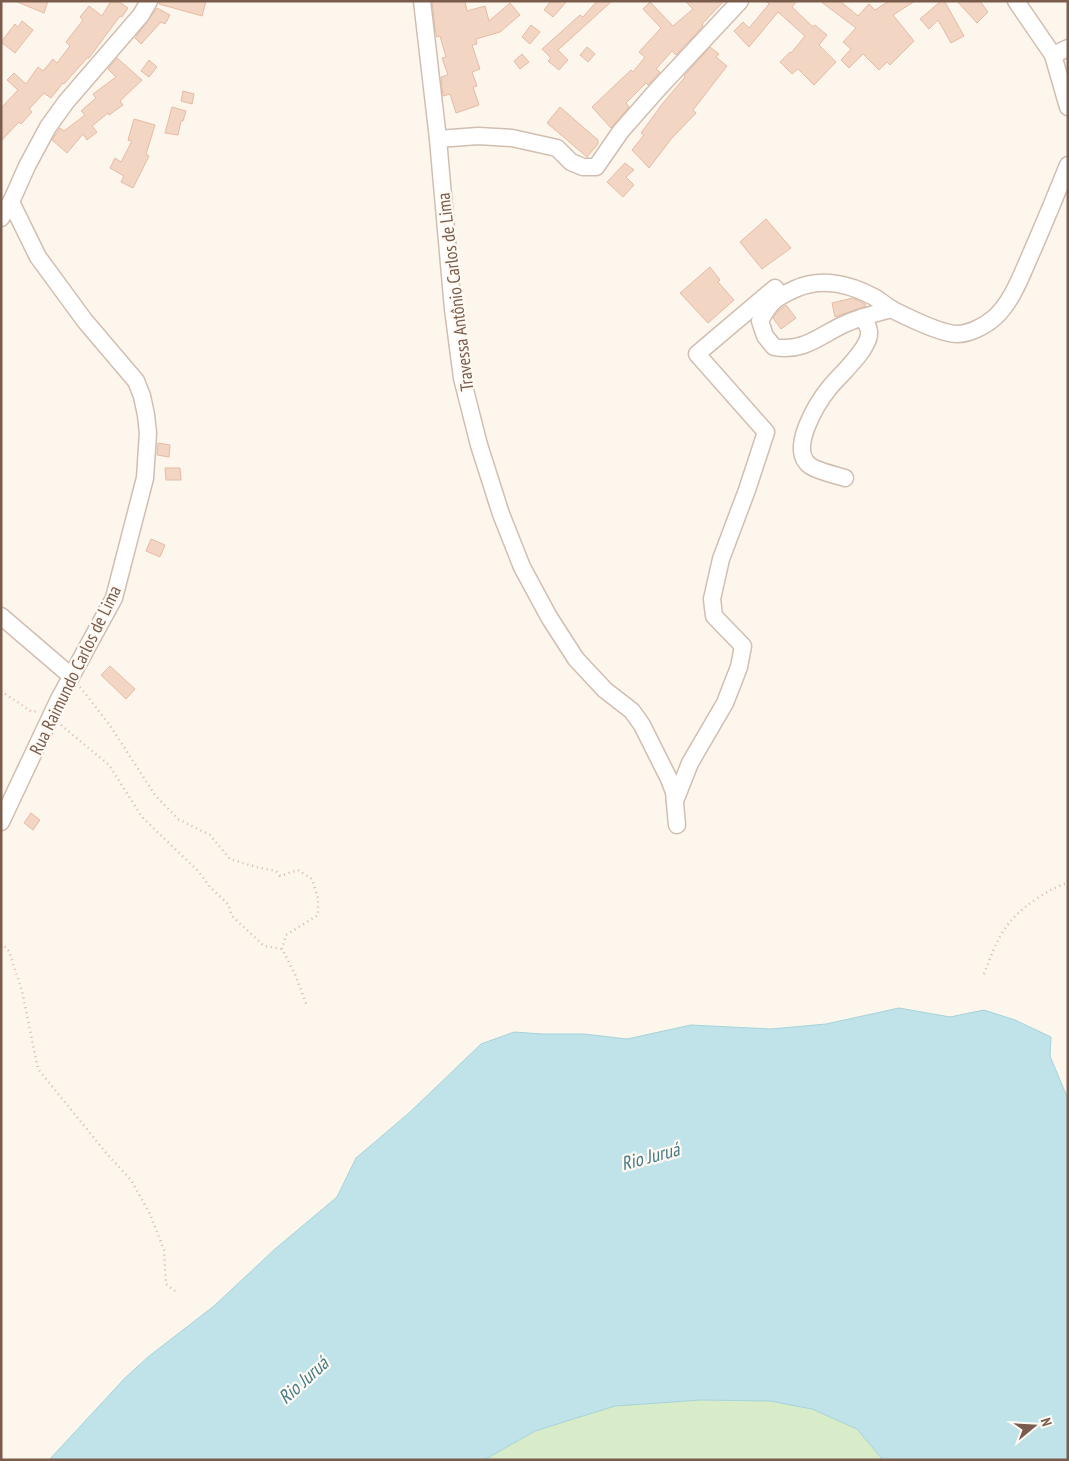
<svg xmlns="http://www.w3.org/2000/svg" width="1069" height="1461" font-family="'PT Sans Narrow',sans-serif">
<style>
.green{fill:#d8ecc9}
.water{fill:#bfe3e8;stroke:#a5d3da}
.building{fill:#f3d5c3;stroke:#e6bba3}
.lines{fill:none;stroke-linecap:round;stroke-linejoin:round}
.minor-casing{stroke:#d1beb0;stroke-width:19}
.path{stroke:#d9b8a5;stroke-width:2.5;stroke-dasharray:1 4;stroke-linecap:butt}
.minor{stroke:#fff;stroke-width:16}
.labels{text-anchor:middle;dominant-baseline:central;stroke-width:4.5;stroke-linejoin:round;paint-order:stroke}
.street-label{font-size:18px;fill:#7a5c4d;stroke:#fffaf3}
.water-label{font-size:19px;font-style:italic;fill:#437c86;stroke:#fffaf3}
</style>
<rect width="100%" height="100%" fill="#fdf6ec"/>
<path class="green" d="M701,1400l69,1 42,8 45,20 26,31h-399l51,-29 80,-25z"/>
<path class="water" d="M899,1008l51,9 34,-7 31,10 36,17 -1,19 18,43v361h-185l-26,-31 -45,-20 -42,-8 -69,-1 -86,6 -80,25 -51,29h-435l76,-82 23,-21 66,-51 61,-57 62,-52 19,-39 53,-45 72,-69 33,-12 28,2h42l43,5 64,-14 80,4 55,-5z"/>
<g class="building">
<path d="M15,1h33l-4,12z"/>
<path d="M111,1h7l10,7 -6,9 -2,-1 -31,42h-2l-23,26 -1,-1 -12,15 -7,-5 -15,16 3,3 -11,12 -2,-2 -18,19v-33l17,-18 -11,-10 7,-7 12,11 12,-17 5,4 10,-12 4,4 13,-17 -4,-4 17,-22 -3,-3 9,-11 13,10z"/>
<path d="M160,1h46l-4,15 -43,-12z"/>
<path d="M432,1h33l2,10 18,-5 4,15 21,-18 10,12 -20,17 -24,7 1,5 -5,1 8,24 -8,3 5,14 -4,1 6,18 -23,8 -6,-19 -7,2 -2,-19 7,-2 -6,-17 4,-1 -6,-21 -3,1 -2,-8z"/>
<path d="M551,1h16l-14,16 -9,-7z"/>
<path d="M597,1h15l-54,49 10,10 -9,10 -11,-9 3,-3 -9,-9 38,-34 3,2z"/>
<path d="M685,1h39l-22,23 1,2 -27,29 -4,-4 -16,18 4,3 -12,13 -2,-2 -20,20 3,4 -18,21 -19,-21 39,-37 2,2 12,-15 -6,-5 22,-24 -18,-19 7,-7 23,24 20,-17z"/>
<path d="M766,1h31l-5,6 21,20 2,-2 12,10 -8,10 17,17 -22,23 -16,-16 -6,5 -12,-12 10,-10 1,1 14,-17 -27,-24 -29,35 -15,-16 9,-9 6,6 20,-24z"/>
<path d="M820,1h20l18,15 11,-12 6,6 14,-9h26l-22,14 21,26 -24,24 -3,-3 -8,8 -16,-16 -14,14 -8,-8 10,-11 -8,-7 13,-14z"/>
<path d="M941,1h3l2,3 18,32 -13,7 -13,-23 -9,9 -9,-10z"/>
<path d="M957,1h23l8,11 -11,11z"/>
<path d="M157,8l13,7 -5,9 -4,-2 -20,22 -6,-6z"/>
<path d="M22,21l11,9 -18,23 -14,-11 14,-18 3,3z"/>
<path d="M531,25l9,7 -10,12 -8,-7z"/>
<path d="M587,47l8,7 -7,8 -8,-7z"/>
<path d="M710,47l9,7 -3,3 11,9 -34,44 3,3 -24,25 -23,30 -17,-18 12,-15 -3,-2 22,-30 22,-26 -1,-1z"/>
<path d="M522,54l7,8 -9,7 -6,-8z"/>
<path d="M117,58l25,22 -22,21 3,4 -14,10 -1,-2 -16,13 5,6 -10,8 -4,-6 -16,19 -15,-13 8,-12 4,3 21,-16 -4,-4 15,-13 -3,-4 23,-17 -8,-8z"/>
<path d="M149,60l8,7 -8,10 -8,-6z"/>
<path d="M183,91l11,3 -2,10 -11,-3z"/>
<path d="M172,107l14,4 -3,10h-2l-3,14 -13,-2z"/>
<path d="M560,107l38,33v4l-11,13 -40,-34z"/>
<path d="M134,119l21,6 -9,29 3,2 -16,32 -12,-6 3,-6 -14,-8 5,-10 6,4 11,-21 -4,-1z"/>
<path d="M625,163l9,7 -8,7 8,8 -11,12 -16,-15z"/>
<path d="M766,219l25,29 -29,21 -22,-27z"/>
<path d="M710,267l10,13 -2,2 16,18 -26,23 -28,-30z"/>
<path d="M853,298l12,6 1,2 -31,11 -3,-14z"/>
<path d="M786,305l10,13 -15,11 -8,-11 5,-7z"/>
<path d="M158,443l12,2 -1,12 -12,-2z"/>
<path d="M165,468h15l1,12h-15z"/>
<path d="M151,539l14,6 -5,12 -14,-6z"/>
<path d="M110,666l25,23 -9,10 -25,-24z"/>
<path d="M31,813l9,7 -7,10 -9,-7z"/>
</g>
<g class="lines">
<defs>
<g id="minor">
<path d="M422,1l16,138 15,170 9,69 17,67 22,69 21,53 27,50 27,42 29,31 27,21 10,14 27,54 5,13 3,33"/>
<path d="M1016,1l37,54 15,52"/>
<path d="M1053,55l15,-7"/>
<path d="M438,139l40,-3 34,2 45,10 14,14 12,5h13l25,-36 36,-41 83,-89"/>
<path d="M1,218l10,-16 16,-36 21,-39 18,-25 75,-87 8,-14"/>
<path d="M892,309c-15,4 -31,8 -45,14 -26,11 -43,30 -73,24l-9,-11 -5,-15c10,-19 15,-23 35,-32 26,-12 55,-5 79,8 7,4 12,9 19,13 14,7 48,24 64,24 12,0 28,-8 37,-16 18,-16 27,-42 36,-62 13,-30 26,-61 38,-91"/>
<path d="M845,478c-9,-3 -29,-7 -36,-13 -20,-17 8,-62 21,-78 10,-12 37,-36 39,-52 1,-6 -3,-12 -6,-18"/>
<path d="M1,616l70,60"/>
<path d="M675,801l15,-38 35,-60 14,-36 4,-21 -29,-30 -2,-17 9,-40 26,-69 19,-58 -69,-78 78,-66 6,8"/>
<path d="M1,822l58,-123 55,-101 31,-120 3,-45 -2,-18 -4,-19 -6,-15 -51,-60 -47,-64 -27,-55"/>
</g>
</defs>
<use href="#minor" class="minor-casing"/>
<g class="path">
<path d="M80,687l29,37 46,71 23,24 32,16 20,24 26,8 20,4 4,5 18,-6 14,9 6,19v17l-32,20 -4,14"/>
<path d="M1,691l31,21 6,-1"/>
<path d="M61,725l48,40 33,52 57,55 12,16 17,16 4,12 32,30 18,3 13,25 12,32"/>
<path d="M1,943l8,8 13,40 16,78 69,85 24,26 19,34 14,36 2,34 9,7"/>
<path d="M984,974c14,-36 19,-52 52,-75 11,-7 20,-13 32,-16"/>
</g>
<use href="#minor" class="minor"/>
</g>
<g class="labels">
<g class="street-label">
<text transform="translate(455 292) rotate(-97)">Travessa Antônio Carlos de Lima</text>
<text transform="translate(75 670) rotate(-64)">Rua Raimundo Carlos de Lima</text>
</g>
<g class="water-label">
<text transform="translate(650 1156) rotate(-15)">Rio Juruá</text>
<text transform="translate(303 1380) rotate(-42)">Rio Juruá</text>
</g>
</g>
<rect width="1069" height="1461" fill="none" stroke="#7a5c4d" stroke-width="5"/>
<g transform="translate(1034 1426) rotate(72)" stroke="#fffaf3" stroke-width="4" paint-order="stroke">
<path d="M0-4L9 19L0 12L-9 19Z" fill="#7a5c4d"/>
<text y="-8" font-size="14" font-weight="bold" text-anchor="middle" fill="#7a5c4d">N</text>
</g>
</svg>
